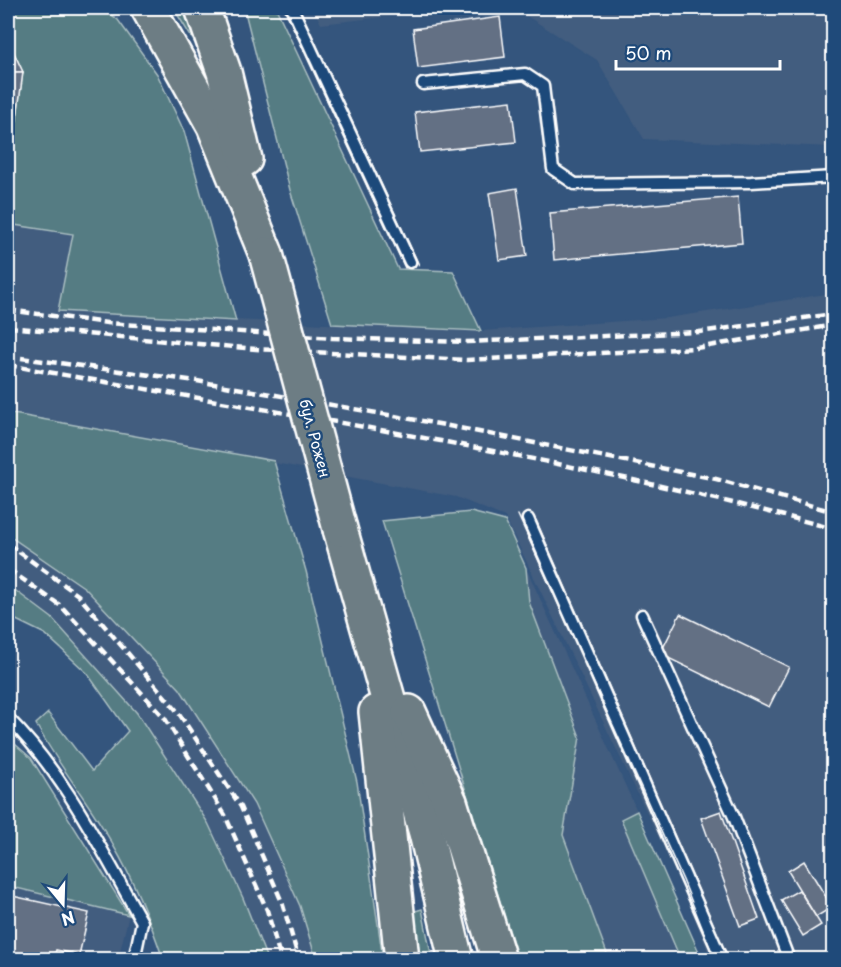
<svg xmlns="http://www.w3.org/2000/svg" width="841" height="967" font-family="'Playpen Sans',sans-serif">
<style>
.built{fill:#425d7f}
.green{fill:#557c83;stroke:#aabec1;stroke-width:1.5}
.building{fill:#646f84;stroke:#fff;stroke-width:1.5}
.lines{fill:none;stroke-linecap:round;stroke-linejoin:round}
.service-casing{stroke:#fff;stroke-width:15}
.primary-casing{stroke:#fff;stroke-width:38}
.service{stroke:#1f4a7a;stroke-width:10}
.primary{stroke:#6d7d84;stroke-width:33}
.tram{stroke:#fff;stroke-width:1.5}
.rail{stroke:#fff;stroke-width:4.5;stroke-dasharray:9 4.5;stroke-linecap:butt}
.primary-bridge-casing{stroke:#fff;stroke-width:38;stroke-linecap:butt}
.primary-bridge{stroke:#6d7d84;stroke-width:33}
.labels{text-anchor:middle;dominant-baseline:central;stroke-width:5;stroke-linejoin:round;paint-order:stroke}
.street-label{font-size:15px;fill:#fff;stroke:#1f4a7a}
</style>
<rect width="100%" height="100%" fill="#34557d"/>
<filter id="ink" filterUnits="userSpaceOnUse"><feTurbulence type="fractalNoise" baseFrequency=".0167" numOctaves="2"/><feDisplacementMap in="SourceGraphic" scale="12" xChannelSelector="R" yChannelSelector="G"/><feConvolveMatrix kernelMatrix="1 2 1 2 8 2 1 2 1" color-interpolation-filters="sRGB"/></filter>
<g filter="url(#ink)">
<g class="built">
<path d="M313,8h149l-141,16z"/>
<path d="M514,8h319v139l-189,-8 -47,-79z"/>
<path d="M8,222l65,12 -15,78 423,19 186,-13 166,-25v666h-122l-29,-73 -177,-369 -49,-20 -448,-84z"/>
<path d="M8,535l77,53 95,101 74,115 46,102 16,53h-49l-24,-61 -35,-75 -71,-110 -85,-95 -44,-33z"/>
<path d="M526,568l111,243 -16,8 61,140h-73l-46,-124 17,-98 -51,-135z"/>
<path d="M8,886l121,29 -11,44 -110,1z"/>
</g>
<g class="green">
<path d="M20,8h83l15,12 39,54 27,57 52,190 -178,-10 15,-77 -65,-10v-38l15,-114 -15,-32v-24z"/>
<path d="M173,8h17l24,66 -35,-57z"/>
<path d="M244,8h32l122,261 55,2 28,60 -149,-7 -42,-134z"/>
<path d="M8,413l266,48 32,110 51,211 26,177h-67l-16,-53 -46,-102 -74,-115 -95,-101 -77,-53z"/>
<path d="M471,512l34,9 21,47 3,34 51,135 -17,98 46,124h-91l-136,-438z"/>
<path d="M8,585l44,33 85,95 71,110 35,75 24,61h-104c-13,-39 -29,-78 -50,-114 -23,-42 -54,-78 -77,-121l12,-11 44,58 36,-40 -41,-58 -42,-39 -37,-18z"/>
<path d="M8,738l23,20 98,157 -121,-29z"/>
<path d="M637,811l65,148h-20l-5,-8 -56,-132z"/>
<path d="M422,909l10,50h-14l-6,-47z"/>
</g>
<g class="building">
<path d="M500,17l5,40 -87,11 -5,-39z"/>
<path d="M8,40l15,32h-15z"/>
<path d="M8,72h15l-15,114z"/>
<path d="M511,101l5,41 -96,10 -5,-40z"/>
<path d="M517,188l10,68 -28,4 -10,-67z"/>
<path d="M738,197l4,46 -188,17 -4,-47z"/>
<path d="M680,614l109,53 -20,40 -109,-53z"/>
<path d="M721,811l38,108 -19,7 -39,-108z"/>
<path d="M804,861l28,46 -16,10 -28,-46z"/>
<path d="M799,890l22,35 -18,11 -22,-36z"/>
<path d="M8,895l81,18 -10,42 -23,-5 -3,10h-45z"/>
</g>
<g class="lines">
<defs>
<g id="service">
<path d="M292,8l118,254"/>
<path d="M423,84l102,-10 18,12 10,83 22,15 176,-2 83,-5"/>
<path d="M528,519l194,441"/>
<path d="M642,615l92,202 55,143"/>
<path d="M8,718c58,58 94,133 134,204l-8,38"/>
</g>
<g id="primary">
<path d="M148,8l66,118 52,128"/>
<path d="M202,8l22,64 21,87"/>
<path d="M340,529l86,304 30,127"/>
<path d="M376,712l26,248"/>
<path d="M409,712l41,90 49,158"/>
</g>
</defs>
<use href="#service" class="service-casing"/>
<use href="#primary" class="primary-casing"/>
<use href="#service" class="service"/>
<use href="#primary" class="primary"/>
<g class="tram">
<path d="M284,8l121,260"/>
<path d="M299,8l120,257"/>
<path d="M518,515l165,365 32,80"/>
<path d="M536,520l193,440"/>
</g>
<g class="rail">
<path d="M8,310l99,13 225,15 134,4 233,-10 135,-18"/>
<path d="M8,327l248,22 211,11 229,-12 138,-23"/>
<path d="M21,358l176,23 242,43 277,55 118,33"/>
<path d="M8,365c276,49 554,90 826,164"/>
<path d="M8,544l70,51 100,117 63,95 41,95 17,58"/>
<path d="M8,569l53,37 103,111 61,98 42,95 14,50"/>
</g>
<defs>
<path id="primary-bridge" d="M266,254l74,275"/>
</defs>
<use href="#primary-bridge" class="primary-bridge-casing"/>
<use href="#primary-bridge" class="primary-bridge"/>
</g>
</g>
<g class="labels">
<g class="street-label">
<text transform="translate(316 438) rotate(75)">бул. Рожен</text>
</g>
</g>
<rect width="841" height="967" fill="none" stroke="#1f4a7a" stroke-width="30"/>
<rect x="15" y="15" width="811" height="937" fill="none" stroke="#fff" stroke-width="2" filter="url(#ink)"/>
<g transform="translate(63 904) rotate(161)" stroke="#1f4a7a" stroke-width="4.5" paint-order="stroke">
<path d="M0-4.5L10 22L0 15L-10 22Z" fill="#ffffff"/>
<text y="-9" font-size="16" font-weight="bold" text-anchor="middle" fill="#ffffff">N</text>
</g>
<path d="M616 60v9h164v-9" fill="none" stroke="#ffffff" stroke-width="3"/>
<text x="625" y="60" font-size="18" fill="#ffffff" stroke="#1f4a7a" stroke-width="4.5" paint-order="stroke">50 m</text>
</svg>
